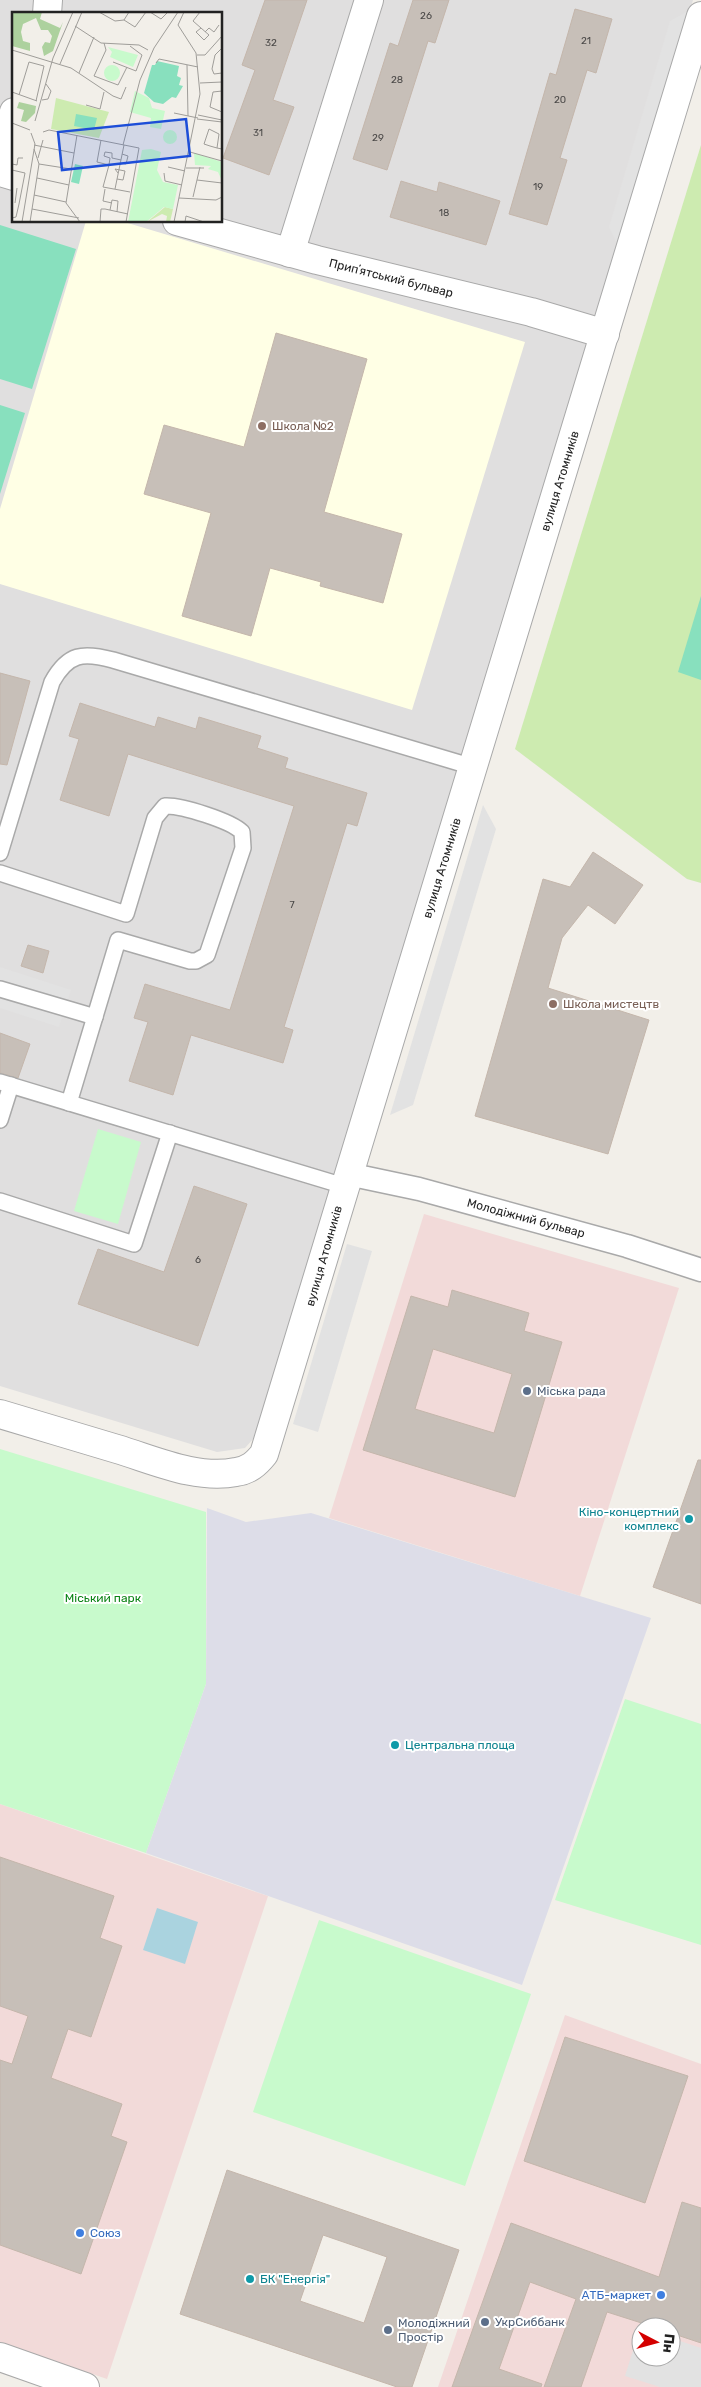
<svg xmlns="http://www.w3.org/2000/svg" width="701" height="2387" font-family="Rubik,sans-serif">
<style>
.residential{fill:#e0dfdf;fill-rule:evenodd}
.commercial{fill:#f2dad9;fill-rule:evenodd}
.education{fill:#ffffe5}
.grass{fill:#cdebb0}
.park{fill:#c8facc}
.pitch{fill:#88e0be}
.parking{fill:#e2e2e2}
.plaza{fill:#dddde8}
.water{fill:#aad3df}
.building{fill:#c7bfb8;stroke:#c4b6ab;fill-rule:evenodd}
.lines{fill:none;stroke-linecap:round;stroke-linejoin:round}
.service-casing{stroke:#a9a9a9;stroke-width:18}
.pedestrian-casing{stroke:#a9a9a9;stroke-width:25}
.minor-casing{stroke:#a9a9a9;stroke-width:30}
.tertiary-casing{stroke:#a9a9a9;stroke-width:30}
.service{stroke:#fff;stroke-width:15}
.pedestrian{stroke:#fff;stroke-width:22}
.minor{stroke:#fff;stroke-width:28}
.tertiary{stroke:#fff;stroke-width:28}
.education-dot{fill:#8d6e63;stroke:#fff;stroke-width:2}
.service-dot{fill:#5c6f8a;stroke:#fff;stroke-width:2}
.culture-dot{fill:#0f9aa8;stroke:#fff;stroke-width:2}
.shop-dot{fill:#3f7fe0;stroke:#fff;stroke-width:2}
.labels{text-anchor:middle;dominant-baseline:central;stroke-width:4;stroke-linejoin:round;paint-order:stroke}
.number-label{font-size:10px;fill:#4b4948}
.street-label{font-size:12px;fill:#222;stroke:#fff}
.education-label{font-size:12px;fill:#785e54;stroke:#fff;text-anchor:start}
.service-label{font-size:12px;fill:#4e5e75;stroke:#fff;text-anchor:start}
.culture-label{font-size:12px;fill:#0d838f;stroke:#fff;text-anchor:start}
.park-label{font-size:12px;fill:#0c8416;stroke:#fff}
.shop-label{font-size:12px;fill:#366cbe;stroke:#fff;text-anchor:start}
.inset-road{fill:none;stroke:#9f9d99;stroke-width:1}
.view{fill:#1d4ed8;fill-opacity:0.15;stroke:#1d4ed8;stroke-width:2.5}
.inset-edge{fill:none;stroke:#222;stroke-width:2.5}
</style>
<rect width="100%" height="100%" fill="#f2efe9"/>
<path class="residential" d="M0,0h693l-432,1430 -16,18 -28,4 -217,-66zM14,14h207v207h-207z"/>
<g class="commercial">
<path d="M424,1214l255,74 -99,308 -251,-78z"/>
<path d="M0,1804l268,92 -161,483 -107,-37z"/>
<path d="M565,2015l136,49v323h-263zM641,2327h30v30h-30z"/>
</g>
<path class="education" d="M86,221h35l404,121 -113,368 -412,-126v-75z"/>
<path class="grass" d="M701,145v738l-14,-4 -172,-130z"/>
<g class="park">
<path d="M98,1129l43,13 -23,82 -44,-13z"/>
<path d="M0,1449l206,63v172l-60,169 -146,-49z"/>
<path d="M625,1699l76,25v221l-146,-45z"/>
<path d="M319,1920l212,74 -66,192 -212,-74z"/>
</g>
<g class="pitch">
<path d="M0,225l76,24 -44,140 -32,-10z"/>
<path d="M0,405l25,8 -25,81z"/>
<path d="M701,596v84l-23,-8z"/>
</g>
<g class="parking">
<path d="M690,10l-71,238 -10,-21 61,-206z"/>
<path d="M483,805l13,24 -83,276 -23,10z"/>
<path d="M0,967l71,23 -12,37 -59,-19z"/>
<path d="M347,1244l25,7 -54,181 -25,-8z"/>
<path d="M640,2328l1,29h30v-19l30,10v39h-41l-35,-11z"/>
</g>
<path class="plaza" d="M207,1508l39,14 65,-9 340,105 -129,367 -376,-132 60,-169z"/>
<path class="water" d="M157,1908l41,14 -13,42 -42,-14z"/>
<g class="building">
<path d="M265,0h42l-34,100 21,7 -25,68 -46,-17 32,-88 -13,-5z"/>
<path d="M413,0h36l-14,43 -7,-2 -41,129 -34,-11 37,-116 8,3z"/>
<path d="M575,9l37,10 -16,54 -9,-3 -27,88 7,2 -20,65 -38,-11 41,-141 6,2z"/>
<path d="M401,181l36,11 2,-10 61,19 -14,44 -96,-28z"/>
<path d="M276,333l91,26 -43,153 78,22 -19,69 -63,-17 1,-4 -51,-14 -19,68 -69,-20 29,-103 -67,-19 20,-69 80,22z"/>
<path d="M0,673l30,8 -23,84 -7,-1z"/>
<path d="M80,703l75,24 3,-10 38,12 3,-12 62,19 -4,12 31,10 -3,10 82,25 -10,33 -10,-3 -63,204 9,3 -10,33 -92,-28 -18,60 -44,-14 19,-59 -14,-4 11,-34 85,26 64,-204 -166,-52 -19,62 -49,-16 19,-61 -10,-3z"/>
<path d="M593,852l50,33 -28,39 -27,-19 -26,33 -14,50 101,32 -41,134 -133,-38 68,-237 27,8z"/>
<path d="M28,945l21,6 -6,22 -22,-7z"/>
<path d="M0,1033l30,11 -12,34 -18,-5z"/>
<path d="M194,1186l53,18 -49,142 -120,-42 20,-55 66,23z"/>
<path d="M452,1290l77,23 -5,18 38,11 -47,155 -152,-47 48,-154 37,11zM433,1349l79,25 -18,59 -79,-24z"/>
<path d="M698,1460h3v144l-48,-17z"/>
<path d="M0,1857l114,39 -14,42 22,8 -31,91 -23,-8 -17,49 71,26 -11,32 16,6 -46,132 -81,-29v-185l12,4 16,-48 -28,-10z"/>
<path d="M565,2037l123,39 -43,127 -121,-42z"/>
<path d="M227,2170l232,80 -47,137h-15l-217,-73zM323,2235l64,22 -23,66 -64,-22z"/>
<path d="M682,2202l19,6v135l-30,-10v-6h-17l-47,-15 -26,75h-37l32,-88 -46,-17 -31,87 43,15 -1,3h-89l59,-164 148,54z"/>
</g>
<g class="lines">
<defs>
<g id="service">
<path d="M0,853l52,-171c16,-29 31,-30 61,-22l360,107"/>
<path d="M0,873l126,41 29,-96 10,-12c16,-1 66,15 77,26l1,16 -36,107 -11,6h-6l-72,-21 -49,163"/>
<path d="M0,989l95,28"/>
<path d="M0,1082l344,104"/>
<path d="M0,1120l11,-35"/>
<path d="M0,1201l134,43 36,-111"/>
</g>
<path id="pedestrian" d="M348,1174l71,15 208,57 74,24"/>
<g id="minor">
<path d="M47,14l1,-14"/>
<path d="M0,154l14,-42"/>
<path d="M0,172l14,4"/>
<path d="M177,221l140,39 214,52 74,22"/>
<path d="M290,253l79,-253"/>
</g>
<g id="tertiary">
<path d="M0,1414c39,12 78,23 117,35 37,11 80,31 119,23 13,-2 20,-8 28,-18l437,-1438"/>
<path d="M0,2357l85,30"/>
</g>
</defs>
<use href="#service" class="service-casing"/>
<use href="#pedestrian" class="pedestrian-casing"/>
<use href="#minor" class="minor-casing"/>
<use href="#tertiary" class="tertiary-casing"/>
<use href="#service" class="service"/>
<use href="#pedestrian" class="pedestrian"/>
<use href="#minor" class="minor"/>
<use href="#tertiary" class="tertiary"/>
</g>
<g class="education-dot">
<circle cx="262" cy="426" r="5"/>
<circle cx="553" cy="1004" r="5"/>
</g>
<g class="service-dot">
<circle cx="527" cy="1391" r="5"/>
<circle cx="485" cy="2322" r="5"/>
<circle cx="388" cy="2330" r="5"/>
</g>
<g class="culture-dot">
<circle cx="689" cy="1519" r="5"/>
<circle cx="395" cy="1745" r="5"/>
<circle cx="250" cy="2279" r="5"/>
</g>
<g class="shop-dot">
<circle cx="80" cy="2233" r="5"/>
<circle cx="661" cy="2295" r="5"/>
</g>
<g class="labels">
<g class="number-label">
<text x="426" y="16">26</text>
<text x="586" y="41">21</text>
<text x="271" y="43">32</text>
<text x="397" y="80">28</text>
<text x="560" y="100">20</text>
<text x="258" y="133">31</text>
<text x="378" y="138">29</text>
<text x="538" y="187">19</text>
<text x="444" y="213">18</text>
<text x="292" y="905">7</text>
<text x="198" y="1260">6</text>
</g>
<g class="street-label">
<text transform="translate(391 278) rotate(14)">Припʼятський бульвар</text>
<text transform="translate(560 481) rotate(-73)">вулиця Атомників</text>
<text transform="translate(442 868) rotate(-73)">вулиця Атомників</text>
<text transform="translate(526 1218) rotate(15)">Молодіжний бульвар</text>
<text transform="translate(324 1256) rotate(-74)">вулиця Атомників</text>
</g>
<g class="education-label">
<text x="272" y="426">Школа №2</text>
<text x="563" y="1004">Школа мистецтв</text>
</g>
<g class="service-label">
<text x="537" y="1391">Міська рада</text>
<text x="495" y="2322">УкрСиббанк</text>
<text x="398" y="2323">Молодіжний<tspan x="398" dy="14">Простір</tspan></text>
</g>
<g class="culture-label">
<text x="679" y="1512" text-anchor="end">Кіно-концертний<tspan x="679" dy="14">комплекс</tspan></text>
<text x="405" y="1745">Центральна площа</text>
<text x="260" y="2279">БК "Енергія"</text>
</g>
<g class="park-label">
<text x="103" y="1598">Міський парк</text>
</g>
<g class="shop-label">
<text x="90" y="2233">Союз</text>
<text x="651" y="2295" text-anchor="end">АТБ-маркет</text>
</g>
</g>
<g transform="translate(12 12)">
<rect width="210" height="210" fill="#f2efe9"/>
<path d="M44,86l53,14 -10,26 -48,-9zM153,195l8,2 -3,13h-4l1,-6 -5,-2 -15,8z" fill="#cdebb0"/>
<path d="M0,0h30l-2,7 20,9 3,-6 -10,29 -9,5 -2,-9 3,-5 5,1 2,-7 -4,-6h-7l-5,-12 -13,6 -2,8 2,9 7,2v8l-18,-5zM7,90l17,4 -1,7 -9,9 -5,-1 3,-11 -7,-2z" fill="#add19e"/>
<path d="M96,35l30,8 -5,12 -23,-10 2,-5zM92 61a8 8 0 1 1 16 0a8 8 0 1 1-16 0ZM123,79l14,7 3,10 13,3 -4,18 -11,-2 1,-9 -21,-6zM151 125a7 7 0 1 1 14 0a7 7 0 1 1-14 0ZM139,137l10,3 -4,18 6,12 15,3 -5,24 -9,-2 -18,15h-18l14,-72zM182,141l28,9v19l-4,-9 -10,-3 3,-3 -16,-1z" fill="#c8facc"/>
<path d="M145,49l22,5 -2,10 4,2 -2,7 4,1 -7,12 -4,-1 -9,7 -9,-2 -10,-9 8,-28h3zM64,102l21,4 -3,12 -20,-4zM63,152l8,2 -4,18 -8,-2z" fill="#88e0be"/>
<path class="inset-road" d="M87,0l16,9 9,-1 5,-8M138,0l11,7 7,-7M188,0l-7,9 16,14 -5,5 -8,-8 5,-4M112,8l11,7 11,-15M63,14l26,17 38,2 9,5M193,20l4,-4 5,4 5,-7M210,36l-7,7 -3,14 2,5 8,-1M0,38l59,18 42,28 8,3 5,-12M185,43h8l17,-19M101,50l23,9 6,-16 -12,-9M144,51l3,-4 39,8M48,52l22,-52M175,53l1,51M67,61l15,-36M82,64l24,9 9,-18M82,64l12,-26 -2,-7M188,71l22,-1M210,79l-9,1 -3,15 12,5M0,80l25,9M7,83l10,-33 15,4 -8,35M30,88l6,-1 3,-8 -5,-7M74,93l14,4 4,-17M162,101l24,5M186,103l24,5M185,107l25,3M23,109l18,-63 20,-46M0,111l18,7M31,120l6,-2 90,18 -13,74M65,123l-11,68 14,19M89,128l-4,22 12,3 -6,22 27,5M22,133l40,8M111,133l17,-65 14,-32 24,-36M205,136l2,-14 -10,-5 -5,15 6,2 7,2 5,1M178,140l32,9M26,146l5,-18M108,151l6,1 2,-8 -6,-2M0,152l5,1 1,-7h5M27,152l32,5M97,153l1,-7 -6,-2 1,-4 7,1v5l9,2M156,155l17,4M174,156h18M0,158l13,3 -6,31 -3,13 -4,1M152,161l1,8 17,4M25,166l32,7M105,167l6,1 2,-9 -10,-2 3,4M185,168l25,3M93,177l-2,12 9,2M103,177l9,-44M22,183l32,7M181,185l7,-30M167,186l37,2 6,-3M3,191l2,-15M20,197l47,9M93,197l23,5M98,198l2,-10 6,1 -1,11M10,210l13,-78 -4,-11M18,210l9,-58 -5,-15M88,210l1,-13h4M162,210l26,-128 -4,-41 -18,-28 6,-13M173,210l1,-6 18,6"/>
<path class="view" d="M174,107l4,37 -128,14 -4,-38z"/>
<rect width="210" height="210" class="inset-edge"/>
</g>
<g transform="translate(656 2342) rotate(96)"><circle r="24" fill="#ffffff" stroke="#a7a7a7"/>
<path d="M0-4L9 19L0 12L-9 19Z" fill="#d40000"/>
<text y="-8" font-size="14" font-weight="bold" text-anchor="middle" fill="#222222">Пн</text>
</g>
</svg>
